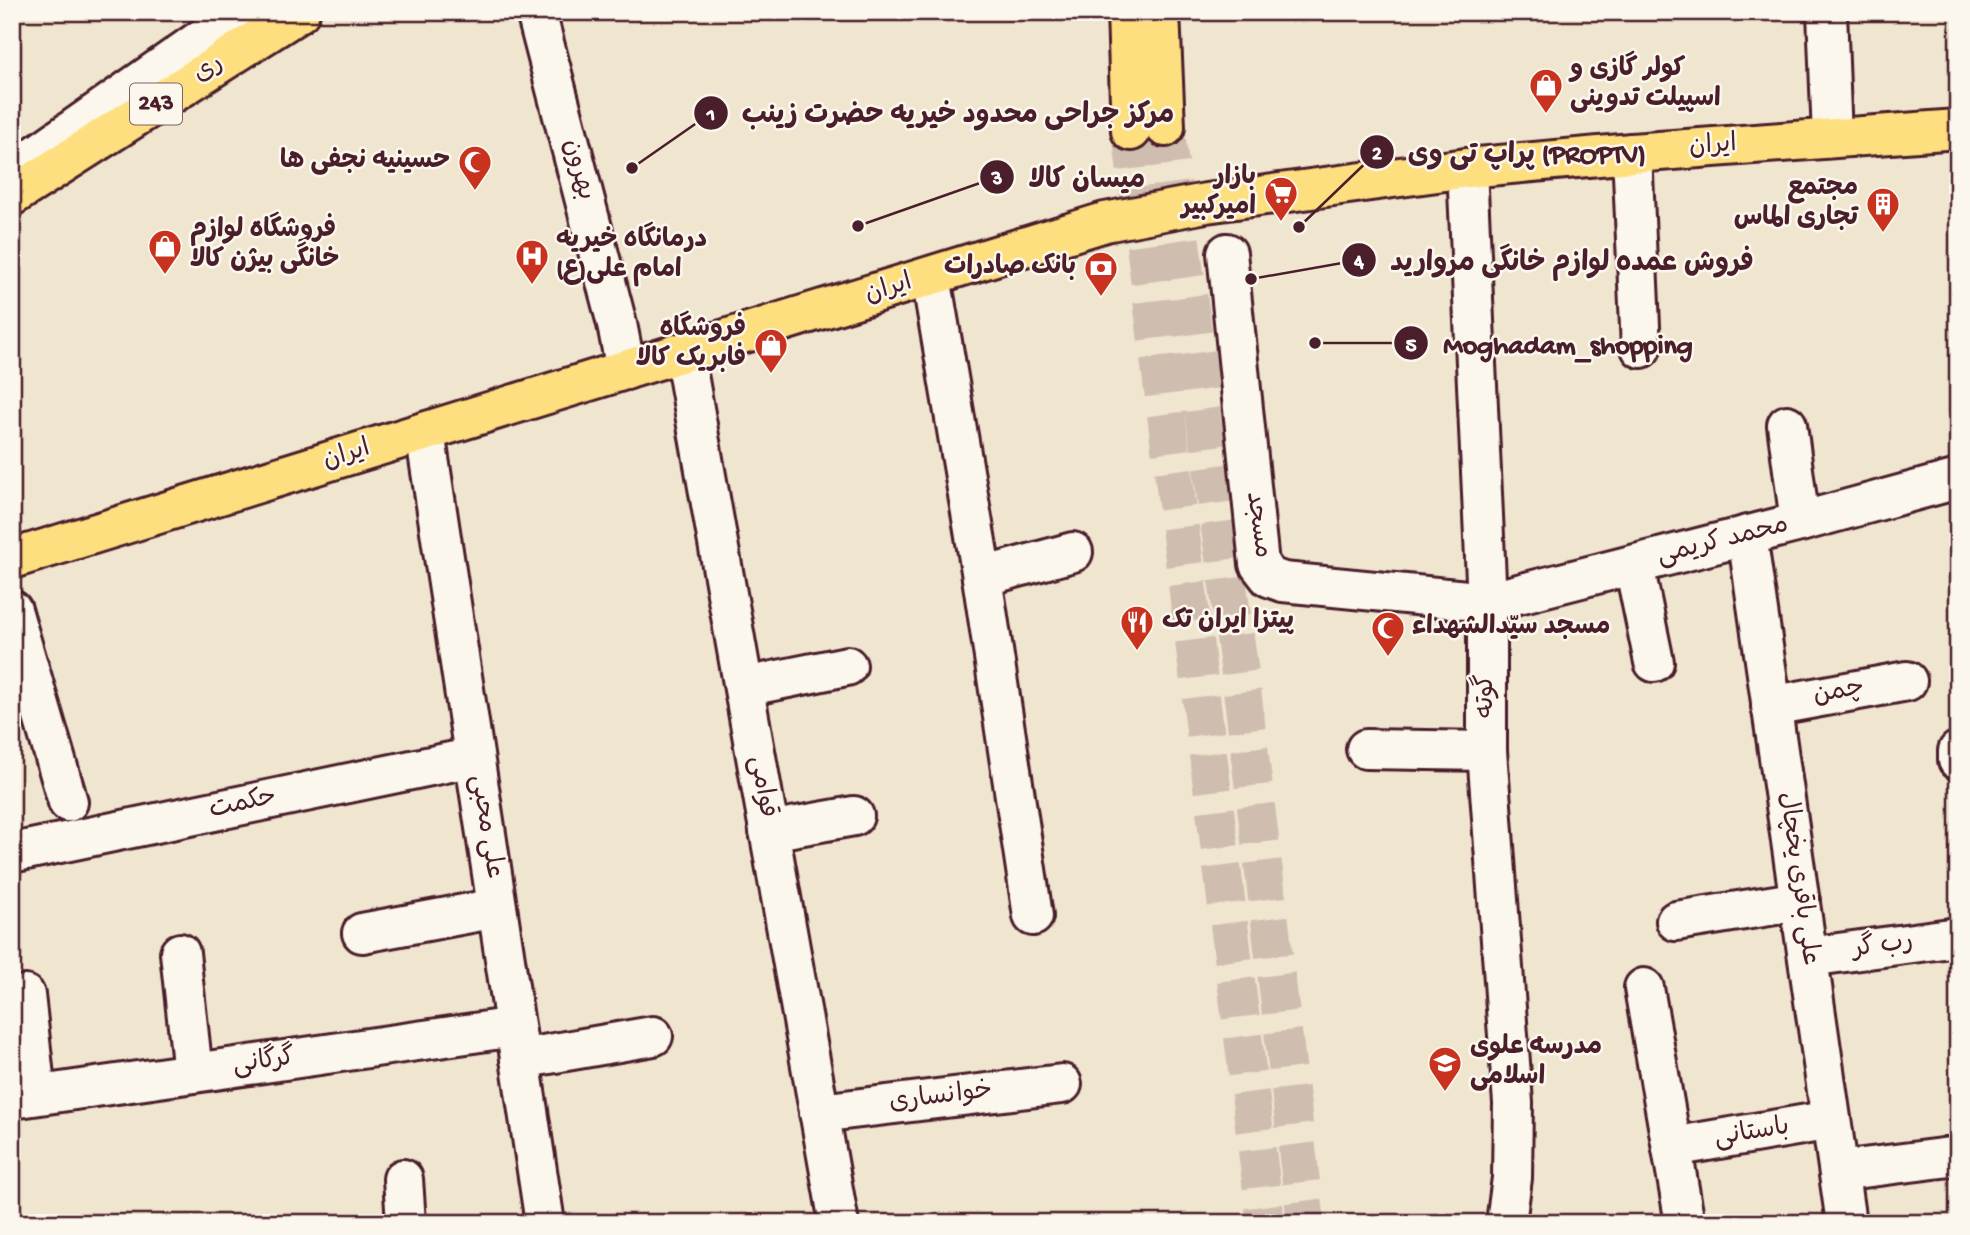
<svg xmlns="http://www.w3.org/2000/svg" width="1970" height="1235" font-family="'Gochi Hand','Playpen Sans Arabic',sans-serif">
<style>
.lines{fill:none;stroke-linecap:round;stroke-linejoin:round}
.major-tunnel{stroke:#cfbeaf;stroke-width:38;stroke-dasharray:38 19;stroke-linecap:butt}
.minor-casing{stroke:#4a1f2b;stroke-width:44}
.major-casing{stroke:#4a1f2b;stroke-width:44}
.minor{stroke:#fbf7ec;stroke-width:38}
.major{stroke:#fedf80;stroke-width:38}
.labels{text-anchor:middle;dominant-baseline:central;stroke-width:5;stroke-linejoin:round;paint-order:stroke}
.shield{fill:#fbf7ec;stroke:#7f6065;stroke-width:2}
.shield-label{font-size:24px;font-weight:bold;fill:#4a1f2b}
.street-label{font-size:26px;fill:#4a1f2b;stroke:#fbf7ec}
.poi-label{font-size:26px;font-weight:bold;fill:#4a1f2b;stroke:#fbf7ec;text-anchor:start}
.leader{fill:none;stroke:#4a1f2b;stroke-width:2.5}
.callout-dot{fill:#4a1f2b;stroke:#fbf7ec;stroke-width:2.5}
.mark-label{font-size:21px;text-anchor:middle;font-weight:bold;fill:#fff}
.callout-label{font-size:28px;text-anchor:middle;font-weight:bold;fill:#4a1f2b;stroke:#fbf7ec;stroke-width:5;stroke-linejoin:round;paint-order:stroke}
</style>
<rect width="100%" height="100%" fill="#f0e6d0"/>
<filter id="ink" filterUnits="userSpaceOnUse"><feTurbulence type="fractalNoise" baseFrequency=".0143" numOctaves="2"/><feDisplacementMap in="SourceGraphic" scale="14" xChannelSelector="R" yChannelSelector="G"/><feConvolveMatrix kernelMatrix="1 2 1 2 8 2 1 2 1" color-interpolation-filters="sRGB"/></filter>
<g filter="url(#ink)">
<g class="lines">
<g class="major-tunnel">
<path d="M1165,127l76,554 65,542"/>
<path d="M1131,131l135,1092"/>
</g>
<defs>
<g id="minor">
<path d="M536,12l81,312 9,46"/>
<path d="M1827,12l5,126"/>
<path d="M1632,153l9,195"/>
<path d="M1467,168l20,434v149l26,352 -1,75 -6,45"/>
<path d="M12,172l228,-160"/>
<path d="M1227,253l32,311 10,13 14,5 204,20 313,-80 158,-43"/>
<path d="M931,277l51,300 51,339"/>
<path d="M684,352l155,871"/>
<path d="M1787,425l13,97"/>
<path d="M425,432l120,791"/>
<path d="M1747,535l99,688"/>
<path d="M1634,565l20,97"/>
<path d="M982,577l91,-25"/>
<path d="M12,610l56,192"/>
<path d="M744,687l103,-21"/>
<path d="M1771,706l136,-25"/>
<path d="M1366,749l121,2"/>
<path d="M1958,751v9"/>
<path d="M769,831l85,-15"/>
<path d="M12,853l462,-96"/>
<path d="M1676,921l124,-20"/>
<path d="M362,933l135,-25"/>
<path d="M180,953l13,120"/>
<path d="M1808,957l150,-20"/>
<path d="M1644,988l41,235"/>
<path d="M25,995l11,100"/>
<path d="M520,1059l133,-23"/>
<path d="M12,1099l503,-72"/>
<path d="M819,1113l243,-29"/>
<path d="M1672,1147l159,-27"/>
<path d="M1839,1171l119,-15"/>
<path d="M403,1179l3,44"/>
</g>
<g id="major">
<path d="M1127,12l4,119"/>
<path d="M1160,12l5,115"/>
<path d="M12,196l288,-184"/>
<path d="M12,559l1093,-337 101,-19 261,-35 165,-15 326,-24"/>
</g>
</defs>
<use href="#minor" class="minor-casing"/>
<use href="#major" class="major-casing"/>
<use href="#minor" class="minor"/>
<use href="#major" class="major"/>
</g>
</g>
<defs>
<symbol id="shop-pin" viewBox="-11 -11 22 30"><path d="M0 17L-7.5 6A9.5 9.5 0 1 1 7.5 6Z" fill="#c8321e" stroke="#fbf7ec"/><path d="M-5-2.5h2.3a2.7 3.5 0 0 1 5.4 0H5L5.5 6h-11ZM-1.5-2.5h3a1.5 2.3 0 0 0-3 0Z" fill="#fff"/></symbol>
<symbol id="mosque-pin" viewBox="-11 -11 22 30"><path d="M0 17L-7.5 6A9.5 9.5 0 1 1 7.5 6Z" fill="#c8321e" stroke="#fbf7ec"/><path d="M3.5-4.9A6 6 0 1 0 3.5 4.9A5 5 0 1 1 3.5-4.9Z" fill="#fff"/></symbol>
<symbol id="supermarket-pin" viewBox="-11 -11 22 30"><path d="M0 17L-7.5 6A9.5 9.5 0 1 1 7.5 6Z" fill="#c8321e" stroke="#fbf7ec"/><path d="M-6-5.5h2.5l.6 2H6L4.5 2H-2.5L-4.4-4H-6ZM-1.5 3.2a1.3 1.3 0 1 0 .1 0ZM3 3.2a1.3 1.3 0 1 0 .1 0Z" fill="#fff"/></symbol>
<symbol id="building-pin" viewBox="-11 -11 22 30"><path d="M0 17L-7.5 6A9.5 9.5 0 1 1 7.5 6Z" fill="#c8321e" stroke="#fbf7ec"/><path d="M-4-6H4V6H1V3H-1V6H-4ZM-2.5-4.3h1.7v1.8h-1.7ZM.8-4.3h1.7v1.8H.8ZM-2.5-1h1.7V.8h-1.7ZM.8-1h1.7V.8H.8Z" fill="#fff"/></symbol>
<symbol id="hospital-pin" viewBox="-11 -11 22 30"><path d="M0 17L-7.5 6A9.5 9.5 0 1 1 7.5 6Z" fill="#c8321e" stroke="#fbf7ec"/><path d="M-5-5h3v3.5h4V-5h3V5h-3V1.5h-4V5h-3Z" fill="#fff"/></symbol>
<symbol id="bank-pin" viewBox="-11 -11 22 30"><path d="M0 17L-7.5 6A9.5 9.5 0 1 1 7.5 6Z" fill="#c8321e" stroke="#fbf7ec"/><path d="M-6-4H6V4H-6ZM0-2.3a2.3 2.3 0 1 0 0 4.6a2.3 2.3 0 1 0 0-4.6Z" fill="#fff"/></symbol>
<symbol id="restaurant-pin" viewBox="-11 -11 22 30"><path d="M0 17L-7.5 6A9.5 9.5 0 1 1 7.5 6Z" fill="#c8321e" stroke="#fbf7ec"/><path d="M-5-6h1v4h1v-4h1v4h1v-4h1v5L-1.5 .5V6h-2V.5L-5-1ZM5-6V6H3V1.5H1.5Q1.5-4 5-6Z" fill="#fff"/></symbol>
<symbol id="school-pin" viewBox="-11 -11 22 30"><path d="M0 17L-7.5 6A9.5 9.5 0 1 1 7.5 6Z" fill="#c8321e" stroke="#fbf7ec"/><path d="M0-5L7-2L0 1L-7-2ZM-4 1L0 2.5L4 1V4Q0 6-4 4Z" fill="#fff"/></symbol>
</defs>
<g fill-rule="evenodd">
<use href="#shop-pin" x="1527" y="66" width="38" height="52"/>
<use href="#mosque-pin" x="456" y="143" width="38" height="52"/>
<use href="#supermarket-pin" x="1262" y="174" width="38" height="52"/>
<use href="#building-pin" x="1864" y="185" width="38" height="52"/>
<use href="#shop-pin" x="146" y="227" width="38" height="52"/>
<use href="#hospital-pin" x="513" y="237" width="38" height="52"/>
<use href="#bank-pin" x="1082" y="249" width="38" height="52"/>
<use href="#shop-pin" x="752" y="326" width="38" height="52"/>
<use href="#restaurant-pin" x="1118" y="603" width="38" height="52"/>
<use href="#mosque-pin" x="1369" y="609" width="38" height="52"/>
<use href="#school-pin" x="1426" y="1044" width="38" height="52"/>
</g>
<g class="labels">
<rect class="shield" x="130" y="83.5" width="52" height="41" rx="5"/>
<g class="shield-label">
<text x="156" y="104">243</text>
</g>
<g class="street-label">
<text transform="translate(209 70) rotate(-33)">ری</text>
<text transform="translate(1713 147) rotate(-4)">ایران</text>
<text transform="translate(577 170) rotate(75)">بهرون</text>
<text transform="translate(889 290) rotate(-17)">ایران</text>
<text transform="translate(347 456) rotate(-17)">ایران</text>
<text transform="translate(1257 525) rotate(82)">مسجد</text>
<text transform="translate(1723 542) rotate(-14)">محمد کریمی</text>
<text transform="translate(1839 693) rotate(-10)">چمن</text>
<text transform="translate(1487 696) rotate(-90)">گوته</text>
<text transform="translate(761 787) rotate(80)">قوامی</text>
<text transform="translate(243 805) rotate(-12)">حکمت</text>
<text transform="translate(485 827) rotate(81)">علی محبی</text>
<text transform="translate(1797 879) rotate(82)">علی باقری یخچال</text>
<text transform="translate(1883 947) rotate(-8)">رب گر</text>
<text transform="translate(264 1063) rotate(-8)">گرگانی</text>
<text transform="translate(941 1098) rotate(-7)">خوانساری</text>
<text transform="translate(1752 1134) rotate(-9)">باستانی</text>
</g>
<g class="poi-label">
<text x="1570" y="70">کولر گازی و<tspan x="1570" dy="30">اسپیلت تدوینی</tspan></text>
<text x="450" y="162" text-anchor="end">حسینیه نجفی ها</text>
<text x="1256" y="178" text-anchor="end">بازار<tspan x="1256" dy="30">امیرکبیر</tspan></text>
<text x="1858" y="189" text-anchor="end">مجتمع<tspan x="1858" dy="30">تجاری الماس</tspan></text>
<text x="190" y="231">فروشگاه لوازم<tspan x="190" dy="30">خانگی بیژن کالا</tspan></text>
<text x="556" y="241">درمانگاه خیریه<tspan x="556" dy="30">امام علی(ع)</tspan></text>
<text x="1076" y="268" text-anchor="end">بانک صادرات</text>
<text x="746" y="330" text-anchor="end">فروشگاه<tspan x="746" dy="30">فابریک کالا</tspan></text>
<text x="1162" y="622">پیتزا ایران تک</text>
<text x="1412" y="628">مسجد سیّدالشهداء</text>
<text x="1470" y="1048">مدرسه علوی<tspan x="1470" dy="30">اسلامی</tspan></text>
</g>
</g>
<path class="leader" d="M632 168L711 113M1299 227L1377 152M858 226L997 177M1251 279L1359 260M1315 343L1411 343"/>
<g class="callout-dot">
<circle cx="632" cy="168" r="7"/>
<circle cx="1299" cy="227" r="7"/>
<circle cx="858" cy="226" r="7"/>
<circle cx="1251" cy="279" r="7"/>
<circle cx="1315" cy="343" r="7"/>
<circle cx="711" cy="113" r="18"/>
<circle cx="1377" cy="152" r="18"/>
<circle cx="997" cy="177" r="18"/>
<circle cx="1359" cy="260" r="18"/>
<circle cx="1411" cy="343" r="18"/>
</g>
<g class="mark-label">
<text x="711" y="120">1</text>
<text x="1377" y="159">2</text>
<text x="997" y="184">3</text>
<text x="1359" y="267">4</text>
<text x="1411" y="351">5</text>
</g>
<g class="callout-label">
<text x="958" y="122">مرکز جراحی محدود خیریه حضرت زینب</text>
<text x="1527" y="162">پراپ تی وی (PROPTV)</text>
<text x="1087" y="187">میسان کالا</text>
<text x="1572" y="270">فروش عمده لوازم خانگی مروارید</text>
<text x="1568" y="353">Moghadam_shopping</text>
</g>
<rect width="1970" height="1235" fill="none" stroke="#fbf7ec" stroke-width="42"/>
<rect x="21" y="21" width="1928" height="1193" fill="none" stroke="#4a1f2b" stroke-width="2.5" filter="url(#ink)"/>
</svg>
